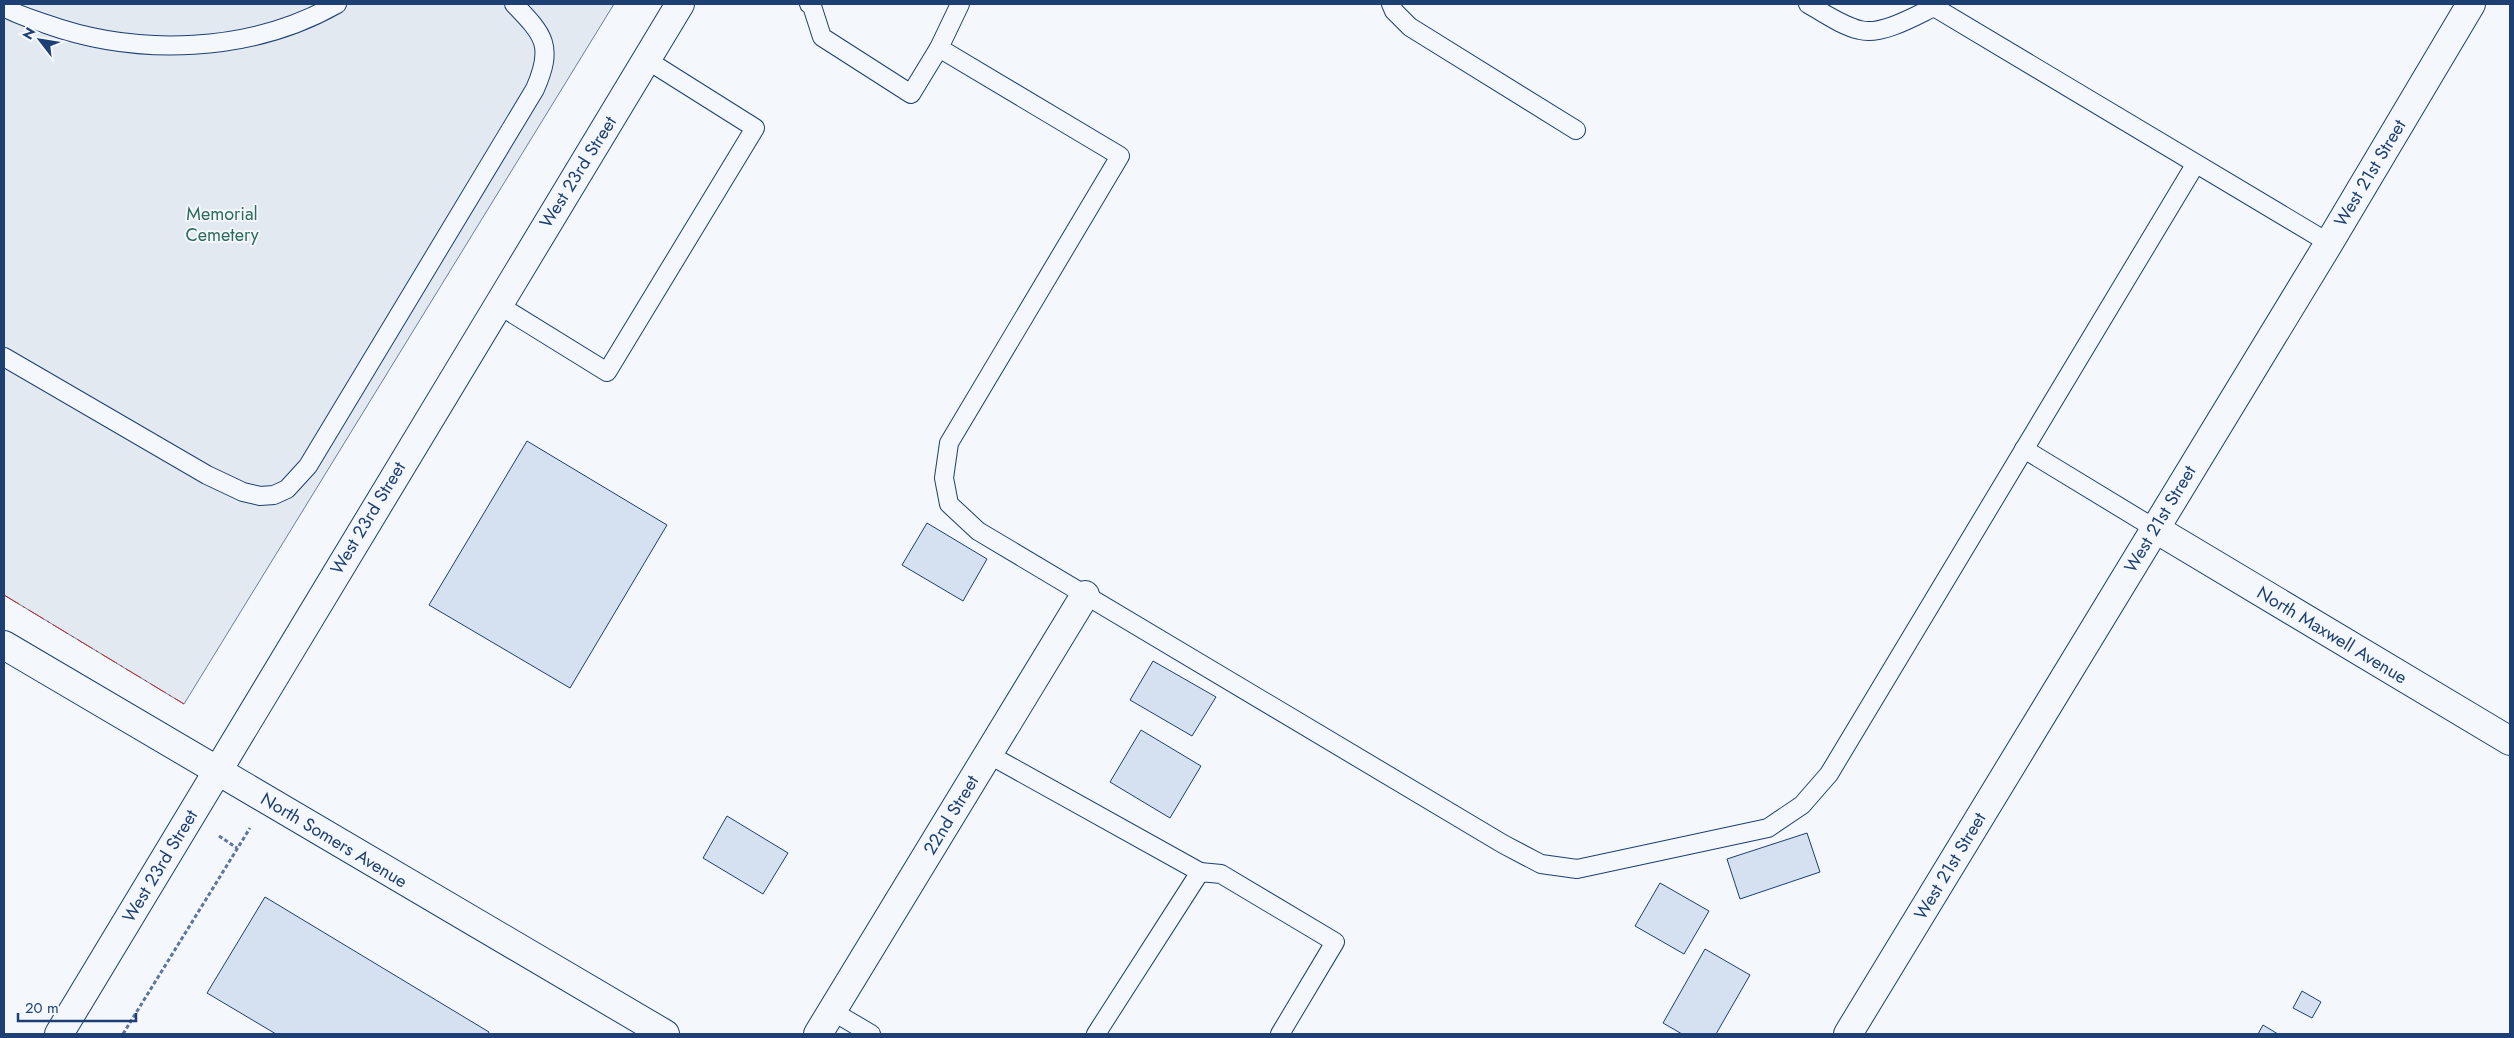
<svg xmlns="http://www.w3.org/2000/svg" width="2514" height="1038" font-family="Jost,sans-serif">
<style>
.green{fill:#e3e9f0;stroke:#687fa3}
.building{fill:#d5e0f0;stroke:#1d3f73}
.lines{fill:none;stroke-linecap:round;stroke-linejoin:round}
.lane-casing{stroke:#1d3f73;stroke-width:20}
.street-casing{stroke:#1d3f73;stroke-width:30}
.secondary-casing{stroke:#1d3f73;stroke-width:30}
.path{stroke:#5e769c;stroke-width:3;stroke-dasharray:4 2.5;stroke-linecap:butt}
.lane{stroke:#f4f7fb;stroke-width:18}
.street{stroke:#f4f7fb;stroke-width:28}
.secondary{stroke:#f4f7fb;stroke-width:28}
.power{stroke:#c62828;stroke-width:1;stroke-dasharray:18 4 2.5 4;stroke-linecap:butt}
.labels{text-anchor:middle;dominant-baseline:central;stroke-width:4;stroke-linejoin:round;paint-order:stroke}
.street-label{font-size:18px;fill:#1d3f73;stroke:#f4f7fb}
.park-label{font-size:18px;fill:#2c6c60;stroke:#f4f7fb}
</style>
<rect width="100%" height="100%" fill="#f4f7fb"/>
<path class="green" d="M4,4h610l-430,700 -180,-109z"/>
<g class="building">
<path d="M527,441l140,84 -97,163 -141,-83z"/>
<path d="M927,523l60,36 -24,42 -61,-36z"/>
<path d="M1153,661l63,36 -24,39 -62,-36z"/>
<path d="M1141,730l60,36 -31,52 -60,-36z"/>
<path d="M727,816l61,37 -25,41 -60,-36z"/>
<path d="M1807,833l13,39 -80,27 -13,-40z"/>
<path d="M1660,883l49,28 -25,43 -49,-28z"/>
<path d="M265,897l224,135 -1,2h-212l-69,-41z"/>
<path d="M1705,949l45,26 -34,59h-34l-19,-11z"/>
<path d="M2302,991l19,11 -9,16 -19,-10z"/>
<path d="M2263,1025l15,9h-20z"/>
</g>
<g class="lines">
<defs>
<g id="lane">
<path d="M809,4l3,2 10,31 89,57 28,-46 21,-44"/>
<path d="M1391,4l3,7 16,16 166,103"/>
<path d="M1808,4c16,9 34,22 52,26 21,6 55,-14 74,-23"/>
<path d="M1933,4l1,3 395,236"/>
<path d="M4,7c13,8 28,12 42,17 92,33 205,29 291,-20"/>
<path d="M939,48l181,108 -171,287 -5,35 5,26 29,27 525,313 38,20 36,5 191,-41 34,-23 27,-31 366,-609"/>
<path d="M497,304l110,68 148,-244 -108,-68"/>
<path d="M4,357l203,118 36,17 17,4 14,-1 13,-6 21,-23 227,-377c19,-43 9,-54 -21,-85"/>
<path d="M2024,449l130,79"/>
<path d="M988,754l212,118"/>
<path d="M832,1011l39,23"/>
<path d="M1096,1034l104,-162 21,2 114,68 -55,92"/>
</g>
<g id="street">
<path d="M2154,528l356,213"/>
<path d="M818,1034l267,-439"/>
<path d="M1848,1034l481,-791 142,-239"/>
</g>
<g id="secondary">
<path d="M4,645l661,389"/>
<path d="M59,1034l621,-1030"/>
</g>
</defs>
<use href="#lane" class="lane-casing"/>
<use href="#street" class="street-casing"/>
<use href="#secondary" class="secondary-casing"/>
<g class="path">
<path d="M219,836l18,12"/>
<path d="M123,1034l127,-206"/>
</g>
<use href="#lane" class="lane"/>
<use href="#street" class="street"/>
<use href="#secondary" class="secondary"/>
<path class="power" d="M4,595l180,109"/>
</g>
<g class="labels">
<g class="street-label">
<text transform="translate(578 172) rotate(-58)">West 23rd Street</text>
<text transform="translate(2370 173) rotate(-59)">West 21st Street</text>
<text transform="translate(368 518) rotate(-59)">West 23rd Street</text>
<text transform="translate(2160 519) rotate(-59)">West 21st Street</text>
<text transform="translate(2332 635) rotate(31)">North Maxwell Avenue</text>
<text transform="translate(951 815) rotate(-59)">22nd Street</text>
<text transform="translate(334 840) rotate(31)">North Somers Avenue</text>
<text transform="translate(160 866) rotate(-59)">West 23rd Street</text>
<text transform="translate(1950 866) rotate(-59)">West 21st Street</text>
</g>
<g class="park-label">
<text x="222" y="214">Memorial<tspan x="222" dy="21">Cemetery</tspan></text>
</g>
</g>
<rect width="2514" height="1038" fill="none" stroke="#1d3f73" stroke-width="10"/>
<g transform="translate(40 40) rotate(301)" stroke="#f4f7fb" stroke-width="4" paint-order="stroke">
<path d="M0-4L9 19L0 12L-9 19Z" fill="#1d3f73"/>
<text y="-8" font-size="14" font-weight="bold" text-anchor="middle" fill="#1d3f73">N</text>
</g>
<path d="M18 1013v8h118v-8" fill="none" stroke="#1d3f73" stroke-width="2.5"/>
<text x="25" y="1013" font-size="15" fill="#1d3f73" stroke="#f4f7fb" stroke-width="4" paint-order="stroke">20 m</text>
</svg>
